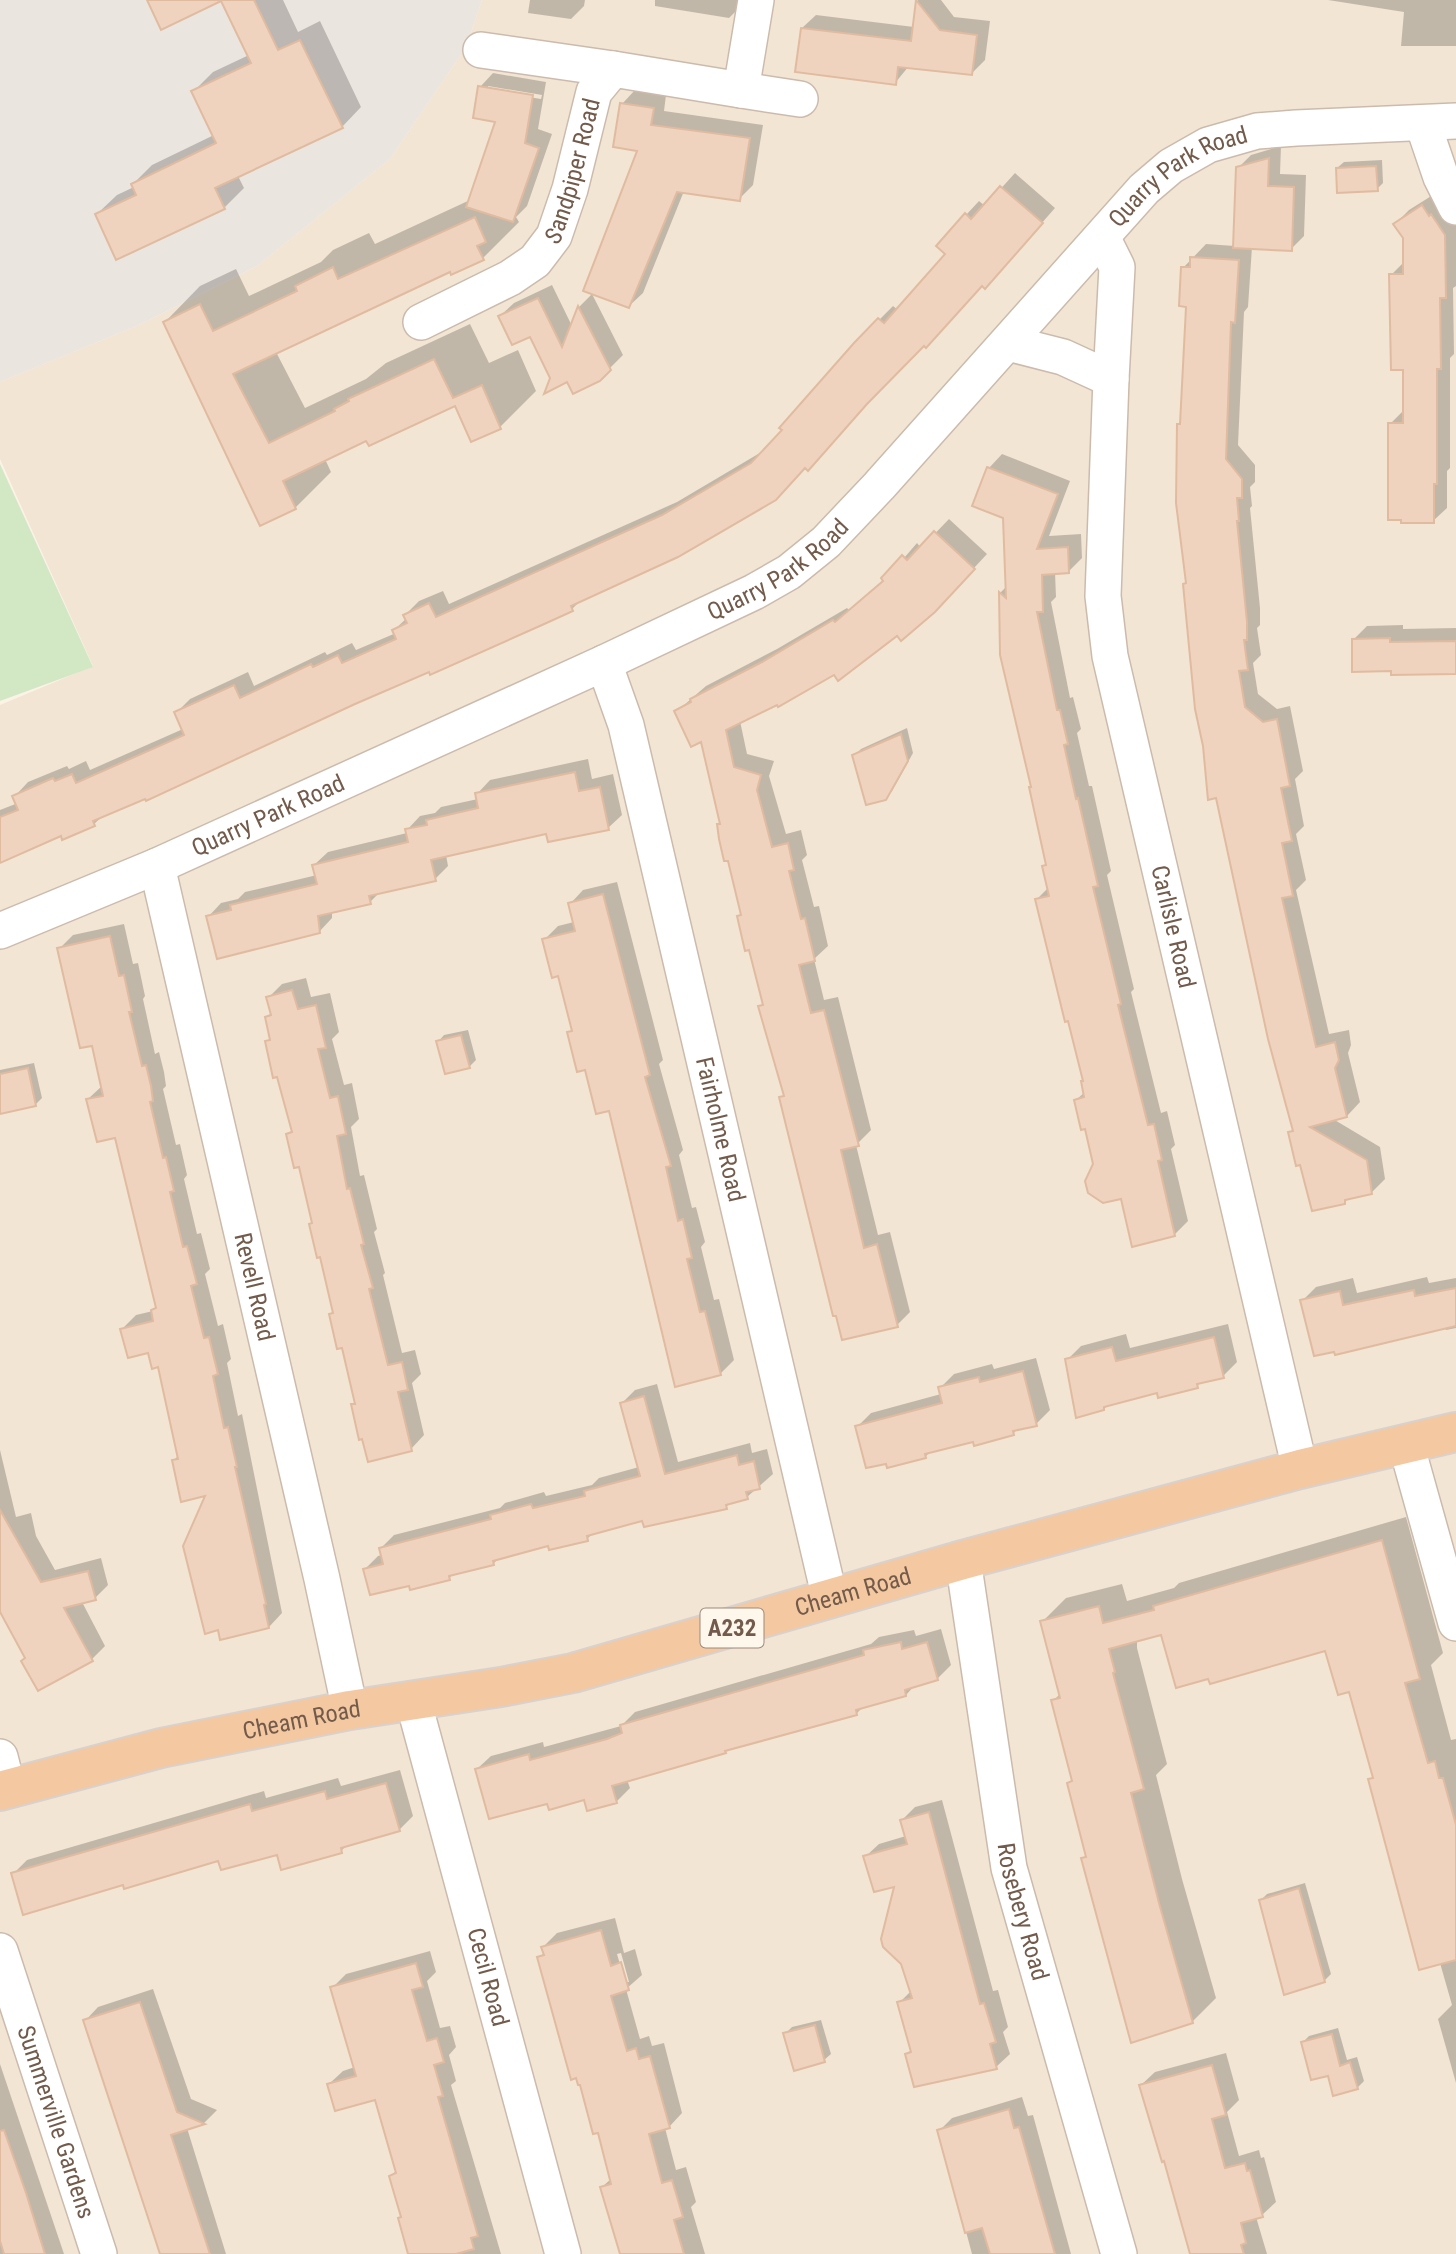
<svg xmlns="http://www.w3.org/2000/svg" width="1456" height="2254" font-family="'Roboto Condensed',sans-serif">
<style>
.residential{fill:#f2e5d4}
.industrial{fill:#ebe5df}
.green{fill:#d2e8c5}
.shadow{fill:#0003;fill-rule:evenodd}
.building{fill:#efd3bf;stroke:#e0bba0;stroke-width:2}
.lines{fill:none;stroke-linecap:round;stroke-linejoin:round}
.minor-casing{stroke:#ccbbad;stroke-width:38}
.trunk-casing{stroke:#d8d1cd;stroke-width:42}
.minor{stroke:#fff;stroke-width:35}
.trunk{stroke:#f4c8a1;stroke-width:38}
.labels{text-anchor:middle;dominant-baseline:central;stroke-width:7;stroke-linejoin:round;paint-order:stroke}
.shield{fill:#fef7ec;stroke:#9d8a7c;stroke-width:2}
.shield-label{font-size:23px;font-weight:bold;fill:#735b4c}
.street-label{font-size:24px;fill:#735b4c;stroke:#fef7ec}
</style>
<rect width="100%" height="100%" fill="#fbf3e6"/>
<path class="residential" d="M482,0h974v2254h-1456v-1549l93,-39 -93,-207v-77l139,-57 118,-59 133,-107 76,-112z"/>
<path class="industrial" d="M0,0h482l-16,47 -76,112 -133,107 -118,59 -139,57z"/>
<path class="green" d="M0,464l93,203 -93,34z"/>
<g class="shadow">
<path d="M223,0h60l15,32 22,-11 41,86 -19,20 -104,49 6,12 -20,20 -127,6 20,-19 17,-8 -1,-3 19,-19 62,-30 -20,-44 19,-19 36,-17z"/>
<path d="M530,0h55l-1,6 -13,13 -43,-6z"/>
<path d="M655,0h88v4l-14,14 -74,-12z"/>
<path d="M918,0h23l13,17 36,4 -5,39 -14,14 -62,-8 -14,17 -93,-55 14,-13 98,12z"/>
<path d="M1328,0h128v46h-55l3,-34z"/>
<path d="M493,73l53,9 -8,47 14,5 -25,72 -11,11 3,5 -36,36 -31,15 -1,-3 -175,82 29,56 61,-29 20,-16 84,-39 19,39 29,-13 18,41 -36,36 -28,13 -16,-36 -89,35 -42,20 6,13 -36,36 -130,-186 35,-36 36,-17 13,27 72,-34 12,-12 36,-17 6,11 95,-44 27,-79 -17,-34zM488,86l54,9 -1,4 -53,-9z"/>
<path d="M635,90l31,5 -2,16 99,14 -10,60 -14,14 -55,-8 -41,102 -14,13 11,-156 -18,-46z"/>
<path d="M1281,146l-1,28 26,1 -2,61 -13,13 -39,-2 -4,60 -4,5 -6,133 17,20v17l-5,5 2,19 -2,2 10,100v17l-3,3 4,27 -8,8 5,31 19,15 13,-3 13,65 -8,8 9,47 -8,8 10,46 -10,10 33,144 20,-4 2,15 -3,8 12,49 -13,14 -14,3 47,28 5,32 -13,13 -23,6 -4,4 -44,-39 -12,-30 5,-4 -109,-545 3,-3 -10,-157 4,-3 6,-116 -5,-37 23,-24 29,2 3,-78 13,-13z"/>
<path d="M1382,160l1,23 -6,6 -40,-21 7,-6z"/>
<path d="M1015,173l40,35 -57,65 -15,12 -177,181 -224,133 -10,10 -467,205 -11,10 -32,10 -62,29v-53l18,-7 -3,-7 13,-14 39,-16 2,3 17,-8 4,9 93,-41 -7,-16 14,-14 58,-27 6,14 71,-34 2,3 25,-12 4,7 40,-17 -2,-3 13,-12 -2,-3 14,-14 24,-10 6,13 228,-102 88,-52 114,-130 14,-14 5,4 50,-56 18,-39 13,-14 6,5z"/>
<path d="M1436,193l20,25v68l-3,2 1,66 -4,4v110l-3,3v37l-14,13 -43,-97 14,-14v-42l-13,-93 14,-14v-23l-10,-14 14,-14z"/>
<path d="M552,285l20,41 7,-19 13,-13 31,61 -24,24 -31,1 -16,-2 -21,-43 -31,-19 14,-13z"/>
<path d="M1002,454l68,27 -21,55 32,-2 1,24 -13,13 -14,1 1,25 -5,5 19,96 3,-1 8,32 -4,4 12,53h3l19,85 -4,4 27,114 -3,3 30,121 6,-2 8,34 -4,4 17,72 -14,14 -51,-38 -28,-33 -9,-37 -10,-27 9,-8 -1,-12 -47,-181 12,-12 -5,-21 3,-2 -15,-78 -30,-131 -1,-63 6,-6 -2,-69 -31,-12 15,-37z"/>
<path d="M949,519l38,35 -39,42 -51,37 -63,40 -94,48 7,33 27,7 -5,15 17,58 15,-4 6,25 -5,5 12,47 5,-1 9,40 -14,13 10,41 14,-3 33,133 -15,15 22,90 12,-3 20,80 -13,13 -116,-227 4,-4 -25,-88 4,-3 -13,-55 -12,-31 3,-3 -24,-89 4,-3 -20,-82 -26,-28 30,-26 71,-37 70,-41 2,2 36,-30 32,-37 4,5z"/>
<path d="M1403,625v4l53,-1v44l-64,-3 -39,-29 14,-14z"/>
<path d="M907,728l6,25 -21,38 -7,7 -31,-42 7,-7z"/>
<path d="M588,759l4,20 21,-5 9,41 -14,13 -61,3 -101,24 2,11 -13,13 -55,13 -10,10 -38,9v7l-13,14 -111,-15 13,-14 17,-4 7,-7 72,-17 -3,-10 14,-13 79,-19v-3l13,-14 15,-3 6,-6 37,-8 -1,-5 13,-14z"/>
<path d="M617,882l46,178 -4,4 24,86 -4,5 13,53 4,-1 9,35 -4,5 13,53 5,-1 15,61 -14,14 -110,-265 -41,-76 4,-3 -13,-56 -16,-34 14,-14 16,-4 -4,-18 13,-14z"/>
<path d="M124,924l9,40 5,-1 7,33 -2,3 12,55 4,-2 5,20 2,14 -3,3 13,56 4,-1 7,31 -3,4 13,55 4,-1 9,36 -5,5 13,52 5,-2 8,35 -4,4 11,53 4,-2 40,199 -13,14 -60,-133 -35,-34 5,-5 -20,-90 -10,-15 -27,-21 14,-14 17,-4 4,-5 -41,-170 -28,-37 15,-14 -10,-41 -34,-95 14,-14z"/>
<path d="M306,978l5,19 19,-4 9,39 -7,7 12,46 8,-2 7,36 -8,8 9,49 4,-1 13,54 -3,3 11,41 -2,2 19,78 13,-3 6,24 -9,9 12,52 -13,14 -58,-44 3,-4 -13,-55 -12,-31 3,-4 -13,-56 -11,-31 3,-2 -13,-57 -12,-31 5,-5 -26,-87 4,-5 -4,-20 5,-5 -4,-14 14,-14z"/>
<path d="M468,1030l8,30 -7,7 -31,-25 6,-7z"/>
<path d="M34,1063l8,35 -7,7 -35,8v-43z"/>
<path d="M1427,1277l2,6 27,-5v50l-10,2 -2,-3 -142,-26 14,-14 37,-9 4,15z"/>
<path d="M1228,1324l9,38 -14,14 -21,5 -5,5 -39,5 -49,13 -5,5 -37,-49 14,-14 45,-12 4,14z"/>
<path d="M1036,1358l14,52 -14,14 -18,4 -5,6 -82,17 -5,5 -38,10 -31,-39 14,-14 70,-19 -1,-6 14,-14 38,-10 2,5z"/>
<path d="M657,1384l21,78 72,-19 2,10 15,-4 6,25 -26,23 -16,5 -5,5 -82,12 -50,13 -7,7 -37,5 -51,14 -6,6 -38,9 -6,5 -38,6 -46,-15 13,-13 4,-1 -1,-7 13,-13 106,-27 5,-5 39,-11 2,4 46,-11 7,-7 40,-11 -17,-64 13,-13z"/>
<path d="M0,1450l16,67 15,-4 5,23 19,34 46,-12 7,27 -13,13 -13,4 23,44 -13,13 -92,-51z"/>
<path d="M1406,1517l37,136 -12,12 20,75 5,-1v344l-18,-64 14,-14 -12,-42 -70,-184 4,-3 -23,-86 -24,-41 -118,28 -47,-44 -25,7v8l30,116 -11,11 26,104 34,119 -24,24 -109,-163 4,-4 -18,-72 4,-4 -20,-78 8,-8 -19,-71 24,-24 56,-14 5,17 47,-13 5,-5z"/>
<path d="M941,1629l10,36 -14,14 -22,6 -9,10 -42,11 -7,7 -128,35 -4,4 -98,28 3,8 -14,14 -31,-4 -37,4 -71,-33 14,-13 52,-14 1,5 77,-21 14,-14 236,-68 8,-7 35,-7 2,6z"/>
<path d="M400,1770l13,46 -14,14 -51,14 -7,7 -63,1 -59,7 -95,24 -111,-9 14,-14 237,-69 2,7 72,-20 3,8z"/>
<path d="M942,1800l51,191 5,-1 10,37 -5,5 7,22 -14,13 -89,-13 5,-5 -13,-46 12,-12 -14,-107 -32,-27 14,-13 27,-8 -4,-16 13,-13z"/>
<path d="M1305,1883l26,91 -7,7 -63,-81 6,-6z"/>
<path d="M615,1918l9,35 11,-4 7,26 -16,14 14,50 9,-3 3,10 12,-3 18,70 -13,14 -4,1 11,42 10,-3 10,35 -5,5 14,47h-85l-18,-67 10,-9 -13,-48 -60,-172 6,-6 -2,-5 14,-14zM621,1953l8,29h-4l-8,-28z"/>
<path d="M430,1951l6,21 -9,9 13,47 10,-2 6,21 -7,8 7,26 -5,4 50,169h-91l-8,-38 -11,-40 6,-6 -21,-72 -47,-14 14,-13 12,-4 -23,-79 14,-14z"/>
<path d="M153,1989l38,110 26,11 -13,13 -17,5 39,126h-65l-76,-233 13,-14z"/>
<path d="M821,2020l10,34 -7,6 -39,-26 7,-7z"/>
<path d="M1338,2028l9,32 10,-3 7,24 -7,7 -28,-15 -26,-31 6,-6z"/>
<path d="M1226,2053l13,47 -12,12 12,44 20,-6 2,8 3,-1 12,45 -14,13 -6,2 11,37h-75l-26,-95 -25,-74 14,-13z"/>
<path d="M0,2064l64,190h-64z"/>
<path d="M1022,2097l6,19 5,-1 38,139h-99l-33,-123 13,-13z"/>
</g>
<g class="building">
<path d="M147,0h107l24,50 22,-10 43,88 -128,60 10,21 -109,51 -21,-46 41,-19 -5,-11 85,-41 -25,-52 60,-28 -30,-62 -60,29z"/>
<path d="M916,0l24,30 37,5 -5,40 -74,-8 -2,18 -101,-13 6,-44 110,13z"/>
<path d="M478,86l55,9 -8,48 14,5 -26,74 -47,-15 29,-85 -22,-4z"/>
<path d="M620,103l34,5 -3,17 99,13 -10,63 -63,-9 -48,116 -46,-17 54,-140 -24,-4z"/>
<path d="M1269,158l-1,28 26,1 -2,64 -59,-3 3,-81z"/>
<path d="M1376,166l2,25 -41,2 -1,-25z"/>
<path d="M1000,186l43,37 -58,66 -3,-3 -56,62 -2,-2 -57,58 -59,67 -3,-3 -29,32 -98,57 -107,49 2,5 -31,14 -112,50 -1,-3 -74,32 -209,97 -1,-2 -52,22 2,5 -33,14 -1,-4 -61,27v-46l18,-7 -6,-14 41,-18 2,3 17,-7 4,9 108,-48 -10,-23 60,-27 6,13 71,-34 2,3 25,-12 4,8 54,-24 -4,-9 15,-7 -4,-8 26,-12 7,14 226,-102 89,-52 31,-33 -3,-2 75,-85 24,-25 6,5 61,-69 -9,-8 29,-33 6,6z"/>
<path d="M1422,205l7,11 2,-2 14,21 1,63h-6l1,71h-4v115h-3v39h-33v-3h-13v-97h15v-53h-12l-2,-96h14v-36l-10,-14z"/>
<path d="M475,217l11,25 -9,4 7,14 -33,15 -1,-3 -217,102 36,69 66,-32 -1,-2 15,-8 -1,-2 86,-40 19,39 29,-13 19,44 -30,13 -16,-36 -86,40 -3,-5 -83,40 13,28 -36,17 -97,-204 37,-18 13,27 84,-40 -2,-5 38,-19 5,12z"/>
<path d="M1190,257l49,3 -4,63 -4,-1 -5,137 16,20v19h-5l2,23h-2l10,101v18h-3l4,30 -9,1 6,36 18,15 14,-3 13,67 -9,2 11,53 -10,2 11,53 -11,2 34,149 19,-5 4,18 -4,8 12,49 -37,10 57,33 5,34 -27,6v4l-33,7 -12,-46 -4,1 -8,-34 5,-1 -25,-92 -52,-241 -8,2 -5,-54 -8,-37 -12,-125 3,-1 -10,-80 1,-79h3l6,-117 -7,-1 2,-39h9z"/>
<path d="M538,298l24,49 16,-41 33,64 -11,11 -27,13 -6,-12 -23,12 6,-16 -20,-41 -18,8 -14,-29z"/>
<path d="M987,467l71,27 -21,55 31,-2 1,26 -27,2 1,37h-6l20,98h3l8,34 -4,1 12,54 2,-1 20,88 -5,1 28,117 -3,1 30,120 6,-1 8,36 -4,1 17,75 -43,11 -11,-48 -18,4 -15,-10 -3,-12 8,-17 -8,-35 -4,1 -7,-30 10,-3 -3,-16h2l-15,-60 -3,1 -30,-123 14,-3 -7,-30 4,-1 -17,-78h2l-31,-132 -1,-63 7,6 -3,-80 -31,-12z"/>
<path d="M934,531l41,38 -40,43 -34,29 -4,-5 -59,45 -4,-6 -56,32 -1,-2 -51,25 8,37 27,8 -4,15 15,57 16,-4 6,27 -5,1 12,48 4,-1 10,43 -16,4 12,48 13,-3 35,136 -18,4 23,98 13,-4 21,83 -56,13 -6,-24h-3l-54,-219 5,-1 -26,-90 5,-1 -14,-55 -4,1 -8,-35 4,-1 -13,-54h-4l-5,-22 -2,-15h3l-19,-82 -10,5 -17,-36 17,-9 -1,-3 72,-37 71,-42 2,2 48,-41 -2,-3 21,-23 5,5z"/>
<path d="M1390,638v4l66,-1v33l-65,1v-4l-39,1v-33z"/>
<path d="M901,734l7,27 -22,39 -20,5 -14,-50z"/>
<path d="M575,772l4,19 21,-4 9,43 -61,12 -2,-8 -115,26 5,21 -67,15 2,8 -53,12 2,17 -103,26 -11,-43 25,-6 -1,-5 87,-21 -5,-19 96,-23 -3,-13 22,-4 -1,-5 52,-12 -3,-15z"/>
<path d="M603,894l47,181 -5,2 26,89 -5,1 12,54 5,-2 9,39 -5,1 13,53 5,-1 16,64 -46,12 -66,-276 -13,3 -11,-44 -8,2 -10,-40 5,-1 -14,-55 -6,2 -10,-39 33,-8 -7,-28z"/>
<path d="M110,936l9,40 5,-1 8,37h-3l13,54 4,-1 5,21 2,15 -3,1 13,56 3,-1 8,34 -4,1 13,55 4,-1 10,38 -6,2 13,52 5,-1 4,17 5,20 -5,2 11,52 4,-1 9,40h-2l31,137 -2,1 5,23 -49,12 -2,-10 -13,4 -22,-88 22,-50 -24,6 -9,-42 6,-1 -20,-92 -6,2 -4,-16 -20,5 -8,-29 33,-8 -2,-11 5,-2 -41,-170 -18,4 -11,-43 17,-3 -11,-50 -12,2 -23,-100z"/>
<path d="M292,990l6,19 18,-4 10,43 -8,1 12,49 8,-2 8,38 -9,2 10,53 3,-1 14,56 -3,1 12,43 -4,1 19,76 14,-3 6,28 -10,2 14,59 -44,11 -6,-23 -3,1 -8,-36h4l-13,-56 -5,1 -8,-35 4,-1 -13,-56 -3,1 -8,-34 3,-1 -13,-56 -5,1 -8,-34 6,-2 -15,-55 -4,1 -8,-37 5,-1 -5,-23 6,-2 -5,-18z"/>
<path d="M461,1035l9,33 -25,6 -9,-33z"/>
<path d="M28,1068l8,38 -36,8v-40z"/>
<path d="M1456,1288v38l-121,29 -1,-3 -20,4 -14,-56 40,-9 3,14 71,-15 1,6z"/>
<path d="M1214,1337l10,41 -27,6 1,4 -40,10 -1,-5 -53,14v3l-28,8 -11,-59 47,-12 4,14z"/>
<path d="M1023,1371l14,55 -24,5 1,4 -40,11 -1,-4 -48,12 1,4 -39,10 -1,-4 -20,4 -11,-42 87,-23 -4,-16 41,-10 1,5z"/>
<path d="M644,1396l21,78 72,-19 2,10 15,-4 6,28 -14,3 2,7 -22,6 1,4 -83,18 -2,-6 -55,15 1,5 -39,9 -1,-4 -55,15 1,4 -45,11 1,4 -40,10 -1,-4 -39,9 -7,-26 20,-5 -4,-16 112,-29 -1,-4 41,-11 2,4 52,-12 -1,-5 56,-15 -20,-73z"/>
<path d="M0,1510l41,72 47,-11 8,29 -32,8 29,53 -55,30 -17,-30 4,-3 -25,-46z"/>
<path d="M1382,1540l38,139 -15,4 23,80 7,-2 4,17h4l13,47v135l-37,10 -51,-191 5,-1 -24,-86 -11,3 -13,-44 -115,33 -2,-5 -32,9 -15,-53 -52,14 6,23 -2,1 31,116 -13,4 28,110 34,120 -62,20 -50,-185 5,-1 -19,-74 5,-2 -21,-81 9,-2 -20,-77 59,-15 4,17 51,-13 -1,-4z"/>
<path d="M901,1642l1,7 25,-7 11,38 -33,10 1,6 -50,14 1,5 -132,36 1,2 -114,33 5,17 -30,8 -3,-11 -35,10 -2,-6 -58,15 -14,-50 54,-15 1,6 77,-21 15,-6 -2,-8 244,-70 -1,-5z"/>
<path d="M386,1783l14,48 -59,17 1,5 -61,17 -4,-15 -56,15 -3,-9 -94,28 -1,-4 -100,30 -12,-42 239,-69 2,7 73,-20 2,8z"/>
<path d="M929,1812l51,192 4,-1 12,39 -6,2 7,25 -83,18 -9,-33 6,-2 -14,-50 15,-4 -11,-34 -18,-17 -2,-8 13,-52 -20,5 -11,-36 44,-12 -7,-24z"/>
<path d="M1299,1888l26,94 -41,13 -25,-95z"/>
<path d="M601,1930l10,36 10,-4 8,28 -18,6 16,55 9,-3 3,11 11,-3 20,72 -21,6 13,49 10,-3 11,37 -9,3 10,34h-64l-20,-67 11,-3 -13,-51 -5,1 -13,-49h-2l-2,-7 -5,2 -34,-123 7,-2 -3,-8z"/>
<path d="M416,1963l7,24 -11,3 15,51 10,-3 7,24 -10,3 9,31 -5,1 40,139 -7,2 3,11 -18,5h-48l-10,-36 3,-1 -12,-41 7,-3 -21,-73 -40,11 -8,-27 29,-8 -26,-89z"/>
<path d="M140,2002l37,110 28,12 -34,11 39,119h-50l-77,-234z"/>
<path d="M815,2025l10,37 -31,9 -11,-38z"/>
<path d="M1332,2034l8,32 10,-4 8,27 -25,7 -5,-20 -17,4 -10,-38z"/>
<path d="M1212,2065l14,50 -14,4 13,49 20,-5 2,8 3,-1 13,47 -22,6 5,20 -5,2 3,9h-54l-26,-93 -2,1 -23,-77z"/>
<path d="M1009,2109l5,19 5,-1 36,127h-65l-8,-26 -17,5 -28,-103z"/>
<path d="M4,2130l22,63 19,61h-41l-4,-13v-110z"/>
</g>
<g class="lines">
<defs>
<g id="minor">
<path d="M481,50l132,19"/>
<path d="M741,90l59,9"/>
<path d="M1423,124l18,53 15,30"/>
<path d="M1102,237l15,30 -6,112"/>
<path id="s1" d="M421,322l89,-44 25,-17 19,-25 16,-47 24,-97 19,-23 128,21 15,-90"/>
<path id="s2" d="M1008,343l55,14 48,22 -8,217 7,60 190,813"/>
<path id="s3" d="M604,663l22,62 204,874"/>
<path id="s4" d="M157,866l165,713 28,131"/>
<path id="s5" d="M0,931l157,-65 447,-203 150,-71 35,-20 37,-30 53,-56 265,-297 27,-23 37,-21 49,-14 39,-3 160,-7"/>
<path d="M1406,1444l50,179"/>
<path id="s6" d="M963,1560l46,308 110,386"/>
<path id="s7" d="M413,1700l150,554"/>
<path d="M0,1757l8,32"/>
<path id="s8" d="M0,1951l99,303"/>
</g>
<g id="trunk">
<path id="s9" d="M0,1791l161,-43 189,-38 151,-23 72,-14 390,-113 337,-91 156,-37"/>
</g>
</defs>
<use href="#minor" class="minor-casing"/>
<use href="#trunk" class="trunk-casing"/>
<use href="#minor" class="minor"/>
<use href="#trunk" class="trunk"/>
</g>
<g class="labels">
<rect class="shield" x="700.5" y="1608.5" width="63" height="39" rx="5"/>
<g class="shield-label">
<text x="732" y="1628">A232</text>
</g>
<g class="street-label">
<text stroke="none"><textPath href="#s1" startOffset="229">Sandpiper Road</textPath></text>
<text stroke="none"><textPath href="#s5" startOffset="1426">Quarry Park Road</textPath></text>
<text stroke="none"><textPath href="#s5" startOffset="859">Quarry Park Road</textPath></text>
<text stroke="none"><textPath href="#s5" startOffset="292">Quarry Park Road</textPath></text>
<text stroke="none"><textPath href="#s2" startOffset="665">Carlisle Road</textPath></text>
<text stroke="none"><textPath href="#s3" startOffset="481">Fairholme Road</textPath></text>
<text stroke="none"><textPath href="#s4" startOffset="432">Revell Road</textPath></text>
<text stroke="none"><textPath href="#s9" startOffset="877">Cheam Road</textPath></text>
<text stroke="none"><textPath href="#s9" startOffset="310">Cheam Road</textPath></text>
<text stroke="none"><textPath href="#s6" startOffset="357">Rosebery Road</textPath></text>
<text stroke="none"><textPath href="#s7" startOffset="287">Cecil Road</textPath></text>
<text stroke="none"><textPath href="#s8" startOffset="180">Summerville Gardens</textPath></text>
</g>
</g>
</svg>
